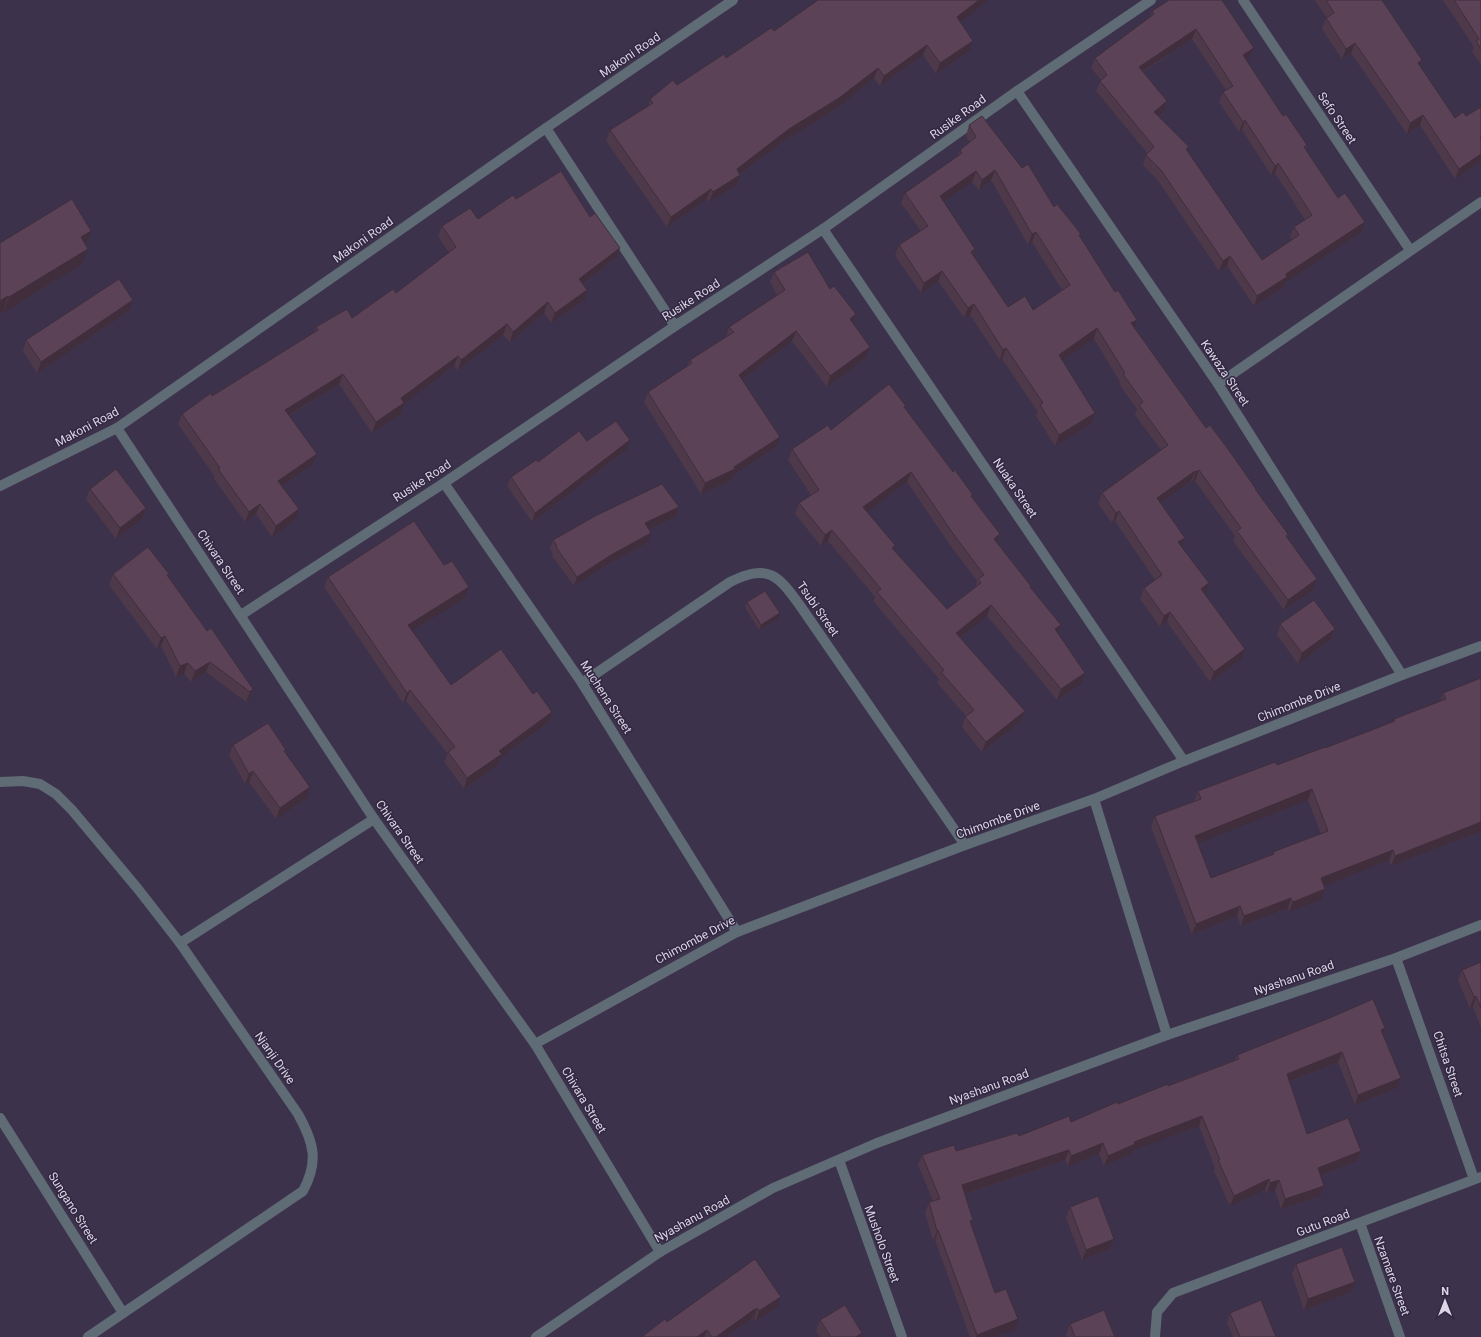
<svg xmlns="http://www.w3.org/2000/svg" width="1481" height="1337" font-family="Roboto,sans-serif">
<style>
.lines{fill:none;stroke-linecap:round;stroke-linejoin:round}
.street{stroke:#5f6b75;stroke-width:10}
.wall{fill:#4e394a;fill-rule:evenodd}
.shaded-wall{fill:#402e3c}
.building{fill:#5b4256;stroke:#402e3c;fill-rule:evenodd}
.labels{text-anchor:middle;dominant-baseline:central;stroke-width:3;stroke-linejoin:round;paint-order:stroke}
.street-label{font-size:12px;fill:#dbd5e6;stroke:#322841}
</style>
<rect width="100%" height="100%" fill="#3c324c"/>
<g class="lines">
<g class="street">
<path d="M1243,0l167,250"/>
<path d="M1017,91l201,293 184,291"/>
<path d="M546,128l129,198"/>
<path d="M823,229l361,532"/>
<path d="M1218,384l263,-182"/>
<path d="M117,428l257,391 161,225 125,208"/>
<path d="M444,483l138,200 155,249"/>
<path d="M0,486l117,-58 429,-300 187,-128"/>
<path d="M241,615l203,-132 231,-157 148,-97 194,-138 134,-91"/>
<path d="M582,683l148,-101c39,-19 48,-7 71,25l164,238"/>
<path d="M0,782l23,-1 17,3 16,10 16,16 66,79 42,54 118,171c16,29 21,47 5,77l-215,146"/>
<path d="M1094,799l73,236"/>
<path d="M180,943l194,-124"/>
<path d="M1396,958l78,221"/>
<path d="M535,1044l202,-112 228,-87 129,-46 90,-38 218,-86 79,-29"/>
<path d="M0,1118l123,195"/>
<path d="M839,1160l63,177"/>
<path d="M1360,1223l40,114"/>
<path d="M536,1337l124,-85 113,-64 104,-45 290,-108 229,-77 85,-33"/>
<path d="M1155,1337l2,-25 16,-19 308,-116"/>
</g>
</g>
<g class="wall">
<path d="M818,0h171l-29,22 9,29 -33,23 -13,-19 -43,31 -6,-8 -38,31 -51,31 -45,34 -3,11 -28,17 -2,-3 -40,28 -61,-86 4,-11 38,-24 2,-7 27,-14 97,-54z"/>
<path d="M1315,0h67l40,60 -2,6 61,96 -26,17 -35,-54 -13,9 -56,-81 -9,6 -20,-30 4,-11h1z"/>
<path d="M1443,0h38v64l-9,-12 2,-5z"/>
<path d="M1152,11l102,37 -4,9 -4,3 37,56 24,29 -2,4 56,83 -75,50 -2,5 -30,19 -27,-40 -8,5 -62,-92 -14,-14 3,-10 2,-1 -52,-63 5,-11 -10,-12 4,-10 55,-41zM1192,39l34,51 -3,2 -4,10 20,30 3,-2 29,45 4,-2 30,47 -11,7 -4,10 2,3 -30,20 -75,-109 -29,-35 6,-5 -21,-39z"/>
<path d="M969,125l53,43 32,39 26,29 54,91 72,101 50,61v1l32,44 -1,4 26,52 -29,20 -51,-69 2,-5 -40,-55 -3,1 -1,-1 -31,22 25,35 -4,9 24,47 40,55 -4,11 -31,22 -43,-60 -7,5 -20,-28 4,-11 11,-8 -40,-59 -3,2 -14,-19 4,-11 59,-43 -26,-35 2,-6 -18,-25 1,-2 -26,-43 -32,22 33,52 -4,11 -36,22 -19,-30 2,-4 -36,-53 -2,1 -30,-45 -6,3 -26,-37 -17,12 -26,-37 4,-11 22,-14 -20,-28 4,-10 52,-36 3,-7 10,-7 -4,-7zM991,180l37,65 4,-3 30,48 -29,20 -25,-3 -35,-52 2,-6 -32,-47 29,-20 7,8z"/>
<path d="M516,199l74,18 26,41 -33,26 1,17 -33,22 -7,-10 -34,29 -7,-7 -45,35 -4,-4 -50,38 -3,10 -29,19 -33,-49 -50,32 24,48 -31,22 17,23 -4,11 -23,17 -16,-23 -11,8 -31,-43 1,-2 -37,-53 4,-10 132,-81 2,-6 36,-9 44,-25 53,-40 -11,-17 4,-10 36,-7z"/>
<path d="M91,231l-5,14 -4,19 -79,49v-1l-3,-69z"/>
<path d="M774,272l56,17 26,25 -3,9 13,35 -39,29 -35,-46 -50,39 34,67 -43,28 -1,5 -31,14 -57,-92 4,-10 39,-26 3,-6 36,-23 3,-10 48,-32 -7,-13z"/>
<path d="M129,311l-92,62 -14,-22 3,-11z"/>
<path d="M905,408l48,64 20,23 -1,2 28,37 -3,8 34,44 -1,2 28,45 27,40 -4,11 -24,16 -70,-84 -27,22 61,83 -39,31 -20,-25 3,-10 1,-1 -29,-33 2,-4 -65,-77 1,-5 -47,-56 -7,5 -26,-32 4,-11 12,-8 -23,-35 4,-11 39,-19zM907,482l43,63 27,36 -2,7 -28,21 -54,-60 -26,-37z"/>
<path d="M630,440l-4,10 -94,72 -25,-36 4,-9 27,-15 49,-21z"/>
<path d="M90,489l56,19 -4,11 -26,20 -30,-40z"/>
<path d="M679,507l-3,10 -28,12 -1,14 -39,21 -34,22 -22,-30 1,-2 -3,-5 3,-9z"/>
<path d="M444,565l25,22 -4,11 -53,32 39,55 82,9 19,18 -3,10 -48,35 -3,8 -34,24 -20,-27 4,-8 -42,-53 -3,2 -79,-116 4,-10z"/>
<path d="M113,574l55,2 39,55 46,58 -4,10 -3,3 -40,-30 -15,10 -7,-8 -8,3 -15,-31 -4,3 -48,-64z"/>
<path d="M747,602l31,17 -19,11 -14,-23z"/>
<path d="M1280,624l55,5 -4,10 -33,25 -21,-29z"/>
<path d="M1481,678v153l-90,35 -2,-6 -65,26 -3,14 -32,12 -1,-4 -47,18 -4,-10 -45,18 -41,-107 4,-11 39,-15 4,-10 79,-26 48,-17 68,-26 1,-3 46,-18 3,-8zM1308,800l13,34 -48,18v2l-62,24 -13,-35z"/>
<path d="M233,745l53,5 -1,2 22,46 -31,21 -27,-37 -4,2 -16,-29z"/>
<path d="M1481,962v66l-8,-21 -3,1 -12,-28 4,-10z"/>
<path d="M1385,1028l-2,6 18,44 -4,10 -42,17 -17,-43 -49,20 18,52 54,17 -4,10 -37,15v20l-39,13 -6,-19 -8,3 -2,-3 -35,16 -16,-35 1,-3 -16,-42 -67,25 -1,3 -27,12 -5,-12 -31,12 -3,-6 -100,34 6,30 24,69 20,37 -20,7h-25l-35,-97 -2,1 -8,-28 4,-11 4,-1 -15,-36 4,-10 34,-4 115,-29 164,-62 2,-5z"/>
<path d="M1070,1207l40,42 -28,11 -16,-42z"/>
<path d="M755,1259l22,48 -21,14 -2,-3 -2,2 -1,-1 -25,18h-83v-1l24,-14z"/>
<path d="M1296,1264l55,28 -47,18 -12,-36z"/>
<path d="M1230,1313l46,24h-43l-6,-14z"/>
<path d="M820,1320l42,13 -1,4h-41l-4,-6z"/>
<path d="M1070,1324l45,13h-48l-1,-2z"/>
</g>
<g class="shaded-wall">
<path d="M979,0h10l-36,28 4,-11z"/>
<path d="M1196,29l-4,10 -57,37 4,-9z"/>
<path d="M973,41l-4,10 -33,23 4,-11z"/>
<path d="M1355,43l-4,10 -9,6 4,-10z"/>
<path d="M927,45l-4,10 -43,31 4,-10z"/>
<path d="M1254,48l-4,9 -11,8 4,-10z"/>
<path d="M1422,60l-4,11v-8z"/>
<path d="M878,68l-4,10 -38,31 -51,31 -52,39 4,-10 52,-40z"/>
<path d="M1167,101l-3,10 -14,11 4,-10z"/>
<path d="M1423,115l-3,10 -13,9 3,-11z"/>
<path d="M1245,120l-3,10 -3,2 4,-10z"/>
<path d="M1481,154v8l-26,17 4,-10z"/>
<path d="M1278,163l-3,10 -4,2 4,-9z"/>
<path d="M995,170l-4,10 -12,10 3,-10z"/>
<path d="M976,171l-4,11 -36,25 4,-11z"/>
<path d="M740,175l-3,10 -28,17 4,-10z"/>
<path d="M711,189l-4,10 -40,28 4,-10z"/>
<path d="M1365,222l-4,10 -75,50 -2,5 -30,19 3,-10 29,-22z"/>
<path d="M91,231l-6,16 -4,-10z"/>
<path d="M1036,232l-4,10 -4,3 4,-11z"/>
<path d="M620,248l-4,10 -40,31 3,-10z"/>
<path d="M88,249l-6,15 -79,49 6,-16z"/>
<path d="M975,249l-4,10v-7z"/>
<path d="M1230,256l-3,10 -8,5 4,-10z"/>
<path d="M942,271l-4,10 -17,12 3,-10z"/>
<path d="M587,290l-3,11 -33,22 4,-10z"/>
<path d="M8,296l-5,16 -3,1v-12z"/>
<path d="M133,300l-4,11 -92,62 4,-11z"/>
<path d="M548,302l-4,11 -34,29 3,-10z"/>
<path d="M974,304l-4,11 -6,3 4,-10z"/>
<path d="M856,314l-4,11 -2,-6z"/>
<path d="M1137,320l-4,10 -2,-7z"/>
<path d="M507,324l-4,11 -45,35 3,-10z"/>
<path d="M1097,328l-3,11 -39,27 4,-11z"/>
<path d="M796,331l-4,10 -57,44 4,-10z"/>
<path d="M870,347l-4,11 -39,29 3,-11z"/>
<path d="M1006,348l-4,11 -2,1 3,-10z"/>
<path d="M458,356l-4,10 -50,38 -3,10 -29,19 4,-11 25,-24z"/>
<path d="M343,374l-4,10 -58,36 4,-10z"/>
<path d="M1095,413l-4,11 -36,22 4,-11z"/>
<path d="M780,437l-4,10 -43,28 -1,5 -31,14 4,-11 29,-16z"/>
<path d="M630,440l-4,10 -94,72 3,-9z"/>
<path d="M317,454l-4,10 -38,27 3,-10z"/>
<path d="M1199,470l-4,11 -3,1 4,-10z"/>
<path d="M1195,471l-4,10 -38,27 4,-10z"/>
<path d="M911,472l-4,10 -48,36 4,-11z"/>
<path d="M260,504l-4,10 -11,8 4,-10z"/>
<path d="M679,507l-3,10 -35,15 4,-9z"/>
<path d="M146,508l-4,11 -26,20 4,-11z"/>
<path d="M299,509l-4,11 -23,17 4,-11z"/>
<path d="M1119,511l-4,10 -3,2 4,-10z"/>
<path d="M832,530l-4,11 -7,5 4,-11z"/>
<path d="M651,533l-4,10 -39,21 -34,22 3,-9 34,-22z"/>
<path d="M1000,534l-4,10 -2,-5z"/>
<path d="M1185,538l-4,10 -3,-6z"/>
<path d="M1317,579l-4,11 -29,20 4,-10z"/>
<path d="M1209,583l-4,11 -4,-5z"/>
<path d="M469,587l-4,11 -60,37 3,-10z"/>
<path d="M991,605l-4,11 -35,28 4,-11z"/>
<path d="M1170,612l-3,10 -7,5 4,-11z"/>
<path d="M780,613l-2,6 -19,11 2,-5z"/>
<path d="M1061,625l-4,10 -2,-6z"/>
<path d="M1335,629l-4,10 -33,25 4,-11z"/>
<path d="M165,636l-4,10 -4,3 4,-11z"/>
<path d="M1245,649l-4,11 -31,22 4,-10z"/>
<path d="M210,662l-4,10 -15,10 4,-11z"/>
<path d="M188,663l-4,11 -8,3 4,-11z"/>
<path d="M1085,673l-4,11 -24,16 4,-11z"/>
<path d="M253,689l-4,10 -3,3 4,-10z"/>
<path d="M410,690l-4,11 -3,2 4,-10z"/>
<path d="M1025,711l-4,10 -39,31 4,-10z"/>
<path d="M552,712l-3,10 -48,35 -3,8 -34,24 3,-11 32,-27z"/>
<path d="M253,771l-4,11 -4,2 4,-10z"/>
<path d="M310,787l-3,11 -31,21 4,-11z"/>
<path d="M1312,789l-4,11 -117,46 4,-10z"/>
<path d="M1481,822v9l-90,35 4,-10z"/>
<path d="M1393,850l-4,10 -72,29 4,-11z"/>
<path d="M1325,889l-4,11 -32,12 4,-10z"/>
<path d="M1291,898l-3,10 -47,18 3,-10z"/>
<path d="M1240,906l-3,10 -45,18 4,-10z"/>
<path d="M1476,996l-3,11 -3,1 4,-11z"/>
<path d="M1385,1028l-3,10 -1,-8z"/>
<path d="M1342,1052l-4,10 -55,22 4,-10z"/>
<path d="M1401,1078l-4,10 -42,17 3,-10z"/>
<path d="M1202,1116l-3,10 -67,25 -1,3 -27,12 4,-10 26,-14z"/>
<path d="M1103,1143l-4,11 -31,12 3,-10z"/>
<path d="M1069,1150l-4,10 -107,36 4,-11z"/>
<path d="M1361,1151l-4,10 -43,17 4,-10z"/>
<path d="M1269,1179l-4,11 -35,16 4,-10z"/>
<path d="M1279,1180l-4,10 -8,3 3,-10z"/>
<path d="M1324,1186l-4,10 -39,13 4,-10z"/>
<path d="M938,1230l-3,10 -2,1 4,-10z"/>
<path d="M1114,1239l-4,10 -28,11 4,-10z"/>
<path d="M1355,1282l-4,10 -47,18 4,-11z"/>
<path d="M781,1297l-4,10 -21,14 3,-10z"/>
<path d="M757,1308l-3,10 -2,2 3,-10z"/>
<path d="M755,1309l-4,10 -25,18h-10z"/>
<path d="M1018,1319l-3,11 -20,7h-19l1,-2z"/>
<path d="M707,1330l-3,7h-7z"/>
<path d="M862,1333l-1,4h-5z"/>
</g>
<g class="building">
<path d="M818,0h161l-22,17 16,24 -33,22 -13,-18 -43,31 -6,-8 -39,30 -50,31 -52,40 3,6 -27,17 -2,-3 -40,28 -61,-87 43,-27 -3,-4 23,-19 4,5 47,-31 2,4 45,-30 3,3z"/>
<path d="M1169,0h53l32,48 -11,7 40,61 3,-2 21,31 -3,2 34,51 7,-5 20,29 -79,52 1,3 -30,19 -27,-40 -7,5 -62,-91 -15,-15 8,-8 -54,-66 7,-6 -12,-17 59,-44 -2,-3zM1196,29l37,57 -10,6 20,30 2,-2 30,46 3,-3 34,52 -18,12 5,8 -37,25 -76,-111 3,-2 -35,-35 13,-11 -28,-34z"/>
<path d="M1326,0h56l40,60 -4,3 37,55 8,-6 3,4 15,-9v30l-1,1 1,1v15l-22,15 -36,-54 -13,8 -55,-80 -9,6 -20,-31 8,-5z"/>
<path d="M1454,0h27v49l-5,-8 3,-2z"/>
<path d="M982,116l40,52 6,-4 26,43 3,-3 24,30 -2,1 36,57 3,-2 19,30 -6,3 75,105 4,-3 18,24 28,40h-1l33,45 -2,2 31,43 -29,21 -51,-69 4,-3 -42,-58 -3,2 -1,-1 -38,27 28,40 -7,4 31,41 -8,6 44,60 -31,23 -44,-60 -6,4 -20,-28 18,-13 -43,-64 -3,2 -14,-20 66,-48 -29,-40 4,-3 -20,-28 2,-1 -28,-45 -38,27 36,58 -36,22 -19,-30 3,-2 -37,-55 -3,2 -29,-46 -6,4 -26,-37 -18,12 -25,-38 29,-19 -23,-33 57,-40 -2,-3 16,-13 -7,-12zM995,170l37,64 4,-2 34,53 -37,25 -8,-14 -17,11 -37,-55 4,-3 -35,-53 36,-25 6,9z"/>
<path d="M561,171l29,46 5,-4 25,35 -41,31 8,11 -32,23 -7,-11 -35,30 -6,-8 -46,36 -3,-4 -57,42 3,5 -28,19 -33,-48 -58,36 32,44 -39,27 21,28 -23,17 -16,-22 -11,8 -31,-43 2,-1 -38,-54 29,-21 1,3 106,-66 -2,-3 31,-18 5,9 41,-29 3,4 60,-46 -14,-21 28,-18 8,11 35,-24 3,4z"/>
<path d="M72,199l19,32 -10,6 7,12 -79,48 -1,-1 -8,5v-58z"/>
<path d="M808,252l22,37 4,-3 22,28 -6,5 20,28 -40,29 -34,-45 -57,44 41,62 -46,30 1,2 -30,14 -57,-91 44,-29 -2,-3 44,-28 -5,-5 56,-37 -11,-18z"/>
<path d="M119,279l14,21 -92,62 -15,-22z"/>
<path d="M889,384l17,22 -2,1 49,65 2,-2 18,25 -2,1 29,38 -6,5 37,47 -1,1 31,38 -6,4 30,44 -24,16 -70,-84 -35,28 69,78 -39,31 -21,-25 9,-7 -33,-38 3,-2 -67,-78 4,-3 -49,-59 -7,5 -26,-32 20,-13 -27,-41 36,-24 3,5zM911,472l43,63 30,40 -6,4 3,4 -34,26 -55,-61 3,-3 -32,-38z"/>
<path d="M616,421l14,19 -95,73 -24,-36 25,-17 2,2 41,-31 8,10z"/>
<path d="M116,469l30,39 -26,20 -30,-39z"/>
<path d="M662,484l17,23 -34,16 6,10 -40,22 -34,22 -21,-30 1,-1 -4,-6 44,-25z"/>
<path d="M414,521l30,44 8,-4 17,26 -61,38 43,60 50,-36 32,45 4,-3 15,21 -53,39 3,3 -35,24 -19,-26 7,-5 -45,-57 -3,3 -79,-116z"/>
<path d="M148,547l21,27 -2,1 40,56 4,-3 42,61 -3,3 -40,-30 -15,9 -7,-8 -8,3 -15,-30 -4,2 -48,-64z"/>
<path d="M765,591l15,22 -19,12 -14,-23z"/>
<path d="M1314,600l21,29 -33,24 -22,-29z"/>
<path d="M1481,678v144l-86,34 -2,-6 -72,28 4,11 -32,13 -2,-4 -47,18 -4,-10 -44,18 -41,-108 46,-17 -3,-8 77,-29 2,3 48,-18v1l70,-27 -1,-2 52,-20 -3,-6zM1312,789l16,42 -55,21 1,2 -63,24 -16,-42z"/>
<path d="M268,723l18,27 -2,1 26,36 -30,21 -27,-37 -4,3 -16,-29z"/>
<path d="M1481,962v46l-5,-12 -2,1 -12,-27z"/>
<path d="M1373,999l12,29 -4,2 20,48 -43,17 -16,-43 -55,22 20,60 41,-16 13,33 -43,17 6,18 -39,13 -6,-19 -9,3 -1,-4 -35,17 -16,-36h2l-18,-44 -68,26 1,2 -27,12 -5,-13 -32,13 -2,-6 -107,35 11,35 -3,1 25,72 11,-4 12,30 -41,16 -39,-105 -1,1 -8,-29 11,-3 -18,-44 32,-10 2,6 61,-18 2,3 50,-20 2,6 46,-20 1,2 50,-20v2l71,-27 -2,-4 95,-38z"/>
<path d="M1098,1196l16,43 -28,11 -16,-43z"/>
<path d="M1342,1247l13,35 -47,17 -12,-35z"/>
<path d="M755,1259l26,38 -22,14 -2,-3 -2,2v-1l-39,28h-4l-5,-7 -10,7h-53l-1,-1 22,-17 2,3z"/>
<path d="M1261,1300l15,37h-36l-10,-24z"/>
<path d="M845,1305l17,28 -6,4h-25l-11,-17z"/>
<path d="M1104,1310l11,27h-40l-5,-13z"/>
</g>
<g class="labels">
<g class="street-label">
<text transform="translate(630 55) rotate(-34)">Makoni Road</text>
<text transform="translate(958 117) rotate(-36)">Rusike Road</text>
<text transform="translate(1337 118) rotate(56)">Sefo Street</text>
<text transform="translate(363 240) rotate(-35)">Makoni Road</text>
<text transform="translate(691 300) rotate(-33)">Rusike Road</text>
<text transform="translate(1225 373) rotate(56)">Kawaza Street</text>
<text transform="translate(87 427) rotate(-28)">Makoni Road</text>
<text transform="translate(422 481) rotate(-33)">Rusike Road</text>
<text transform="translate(1015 488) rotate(56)">Nuaka Street</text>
<text transform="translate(221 562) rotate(56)">Chivara Street</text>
<text transform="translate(818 609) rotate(55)">Tsubi Street</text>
<text transform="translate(606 697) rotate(57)">Muchena Street</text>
<text transform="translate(1299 702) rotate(-22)">Chimombe Drive</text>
<text transform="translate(998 820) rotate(-20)">Chimombe Drive</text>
<text transform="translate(400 832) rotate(55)">Chivara Street</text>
<text transform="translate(695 940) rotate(-28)">Chimombe Drive</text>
<text transform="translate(1294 978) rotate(-19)">Nyashanu Road</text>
<text transform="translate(275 1058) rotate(55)">Njanji Drive</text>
<text transform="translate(1448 1064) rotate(71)">Chitsa Street</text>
<text transform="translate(989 1087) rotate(-20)">Nyashanu Road</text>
<text transform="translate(584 1100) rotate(59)">Chivara Street</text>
<text transform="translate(73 1208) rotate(58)">Sungano Street</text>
<text transform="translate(692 1219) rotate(-29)">Nyashanu Road</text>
<text transform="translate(1323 1223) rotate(-21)">Gutu Road</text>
<text transform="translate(882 1244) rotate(70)">Musholo Street</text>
<text transform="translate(1392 1276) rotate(70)">Nzamare Street</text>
</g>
</g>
<g transform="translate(1445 1301)" stroke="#322841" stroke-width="3" paint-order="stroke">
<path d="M0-3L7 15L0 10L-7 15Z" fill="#dbd5e6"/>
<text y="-6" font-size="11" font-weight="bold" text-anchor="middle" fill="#dbd5e6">N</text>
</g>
</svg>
